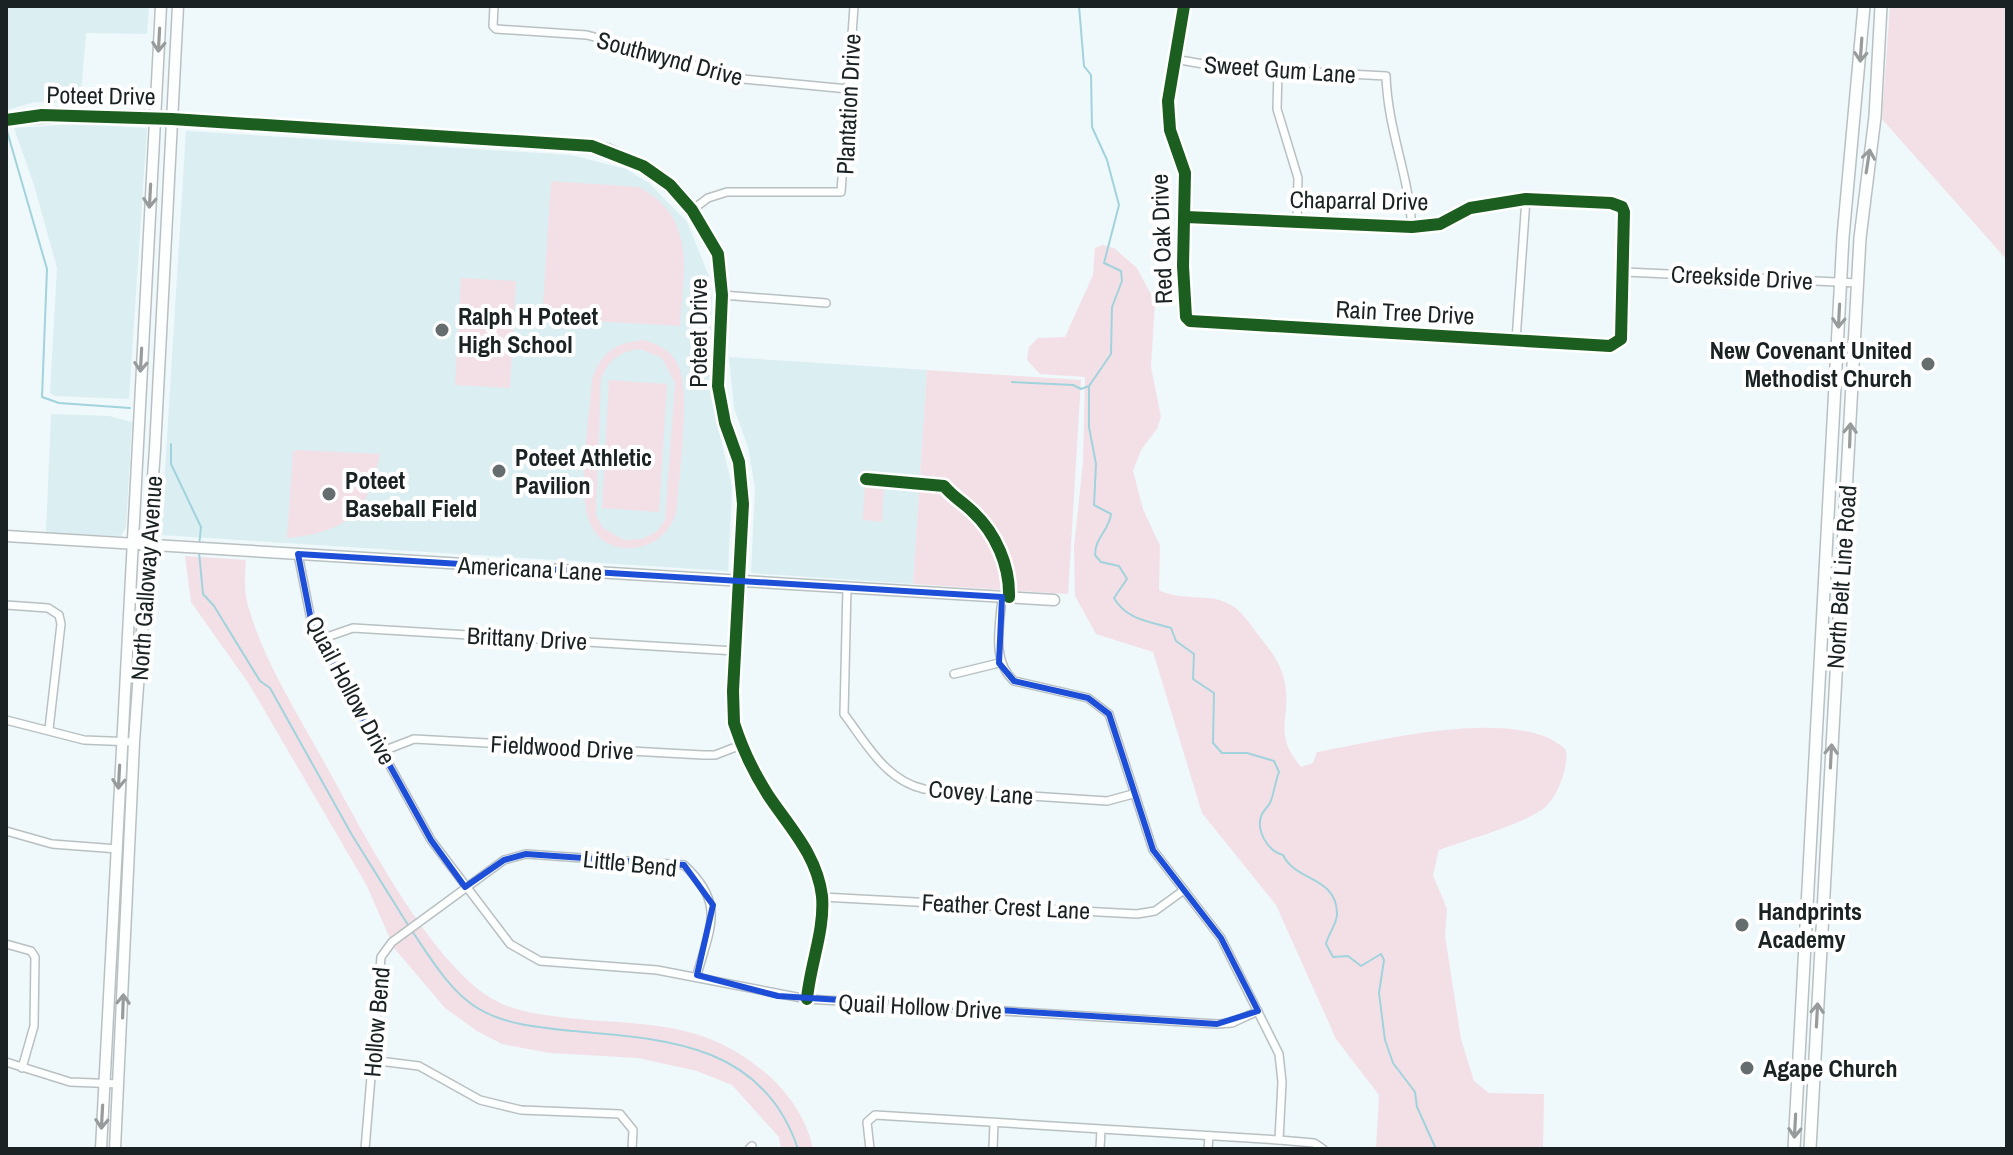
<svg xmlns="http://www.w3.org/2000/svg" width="2013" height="1155" font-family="'Archivo Narrow',sans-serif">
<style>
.built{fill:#dbeef2}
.green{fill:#f3e0e6;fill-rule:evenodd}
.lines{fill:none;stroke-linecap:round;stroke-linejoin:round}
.stream{stroke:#a1d3dd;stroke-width:2}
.street-casing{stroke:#b9c0c2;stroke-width:10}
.secondary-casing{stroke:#b9c0c2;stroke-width:13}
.primary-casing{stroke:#b9c0c2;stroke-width:14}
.street{stroke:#fdfefe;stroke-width:7}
.secondary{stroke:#fdfefe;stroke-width:10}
.primary{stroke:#fdfefe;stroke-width:11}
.cycleway-casing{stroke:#fff;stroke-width:17}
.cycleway{stroke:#1b5e20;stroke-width:12}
.oneway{stroke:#979b9c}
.marked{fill:none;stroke:#1d4ed8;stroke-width:6;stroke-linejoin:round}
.poi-dot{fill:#656d6f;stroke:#fff;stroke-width:3}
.labels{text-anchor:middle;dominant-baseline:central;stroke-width:8;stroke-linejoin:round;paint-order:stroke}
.street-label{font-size:24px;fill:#1b2224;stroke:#fff}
.poi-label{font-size:24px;font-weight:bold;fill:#1b2224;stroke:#fff;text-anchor:start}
</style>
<rect width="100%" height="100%" fill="#eff8fa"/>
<g class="built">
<path d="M6,6h143l-2,28 -61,-1 -6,70 -45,-1 -29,8z"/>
<path d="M74,124l73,4 -18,271 -74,-3 -5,-3 7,-125 -23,-83 -20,-57z"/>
<path d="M186,131l385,24 55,14 23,14 38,39 21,52 4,24 -3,90 23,99 -4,84 -567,-36z"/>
<path d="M729,357l198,13 -14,214 -162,-11 4,-85 -7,-41 -14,-39z"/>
<path d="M51,414l58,2 23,6 -6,105 -5,9 -75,-3z"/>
</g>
<g class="green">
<path d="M1890,6h117v254l-125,-141z"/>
<path d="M551,181l88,6c59,32 44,84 41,139l-120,-7 -9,-4 -8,-11z"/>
<path d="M1103,245l11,3 23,20 18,34 -4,65 10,50 -4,12 -16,21 -8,21 10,38 17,37 -1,44c22,12 50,2 72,15 10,6 18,17 25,27 12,16 23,27 28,47 9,38 -13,53 17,88l12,-4 4,-11c58,-10 202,-48 249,-2 3,18 -10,52 -26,61 -30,18 -69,27 -101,39l-6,25 14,34 -2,27 16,103 13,42 15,12 55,1 -1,55h-167l3,-54 -43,-56 -60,-134 -74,-92 -49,-161 -57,-18 -21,-38 -1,-49 9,-85 2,-85 -45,-3 -13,-14 2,-13 9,-9 27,-1 28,-62 2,-27z"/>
<path d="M461,278l55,3 -6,107 -55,-3z"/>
<path d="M644,340c15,5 27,10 34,25 13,24 1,111 -1,142 -7,49 -79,58 -90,7 -8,-33 3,-100 5,-135 10,-27 24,-37 52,-39zM640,349l22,9 13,25 -10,137 -9,12 -14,7 -18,1 -21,-12 -7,-13 5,-136c7,-19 19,-28 39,-30z"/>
<path d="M927,370l154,10 -13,214 -155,-10z"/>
<path d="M609,380l58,4 -8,128 -57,-4z"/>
<path d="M297,450l83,4c-12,60 -33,78 -93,84l6,-86z"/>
<path d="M865,480l19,1 -2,41 -19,-2z"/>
<path d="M185,556l61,4c-1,15 -2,28 1,42 15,56 48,107 76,158 37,66 108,208 175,242 22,11 46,13 70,16 75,8 132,1 194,52 24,19 45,48 51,79h-32l-2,-12 -47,-52 -35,-14 -59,-13 -88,-5 -48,-9 -25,-13 -32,-23 -51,-60 -27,-62 -118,-202 -58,-82z"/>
</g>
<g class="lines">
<g class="stream">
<path d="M1079,6l5,60 7,9 1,52 15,33 12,45 -15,58 17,8 1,10 -10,26 -1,47 -22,32v41l7,37 -2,41 17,9c-2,17 -16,23 -16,41l6,7 18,4 8,13 -13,19c13,22 34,23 57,30l5,13 18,13 -1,25 21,14 -1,50 9,10h25l27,8 5,11c-4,10 -5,22 -9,31 -2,4 -6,7 -8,11 -7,15 5,37 21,41 13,27 53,21 54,58 1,9 -9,21 -11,31l7,13 15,-1 13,10 20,-12 3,6 -5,33 6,47 8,23 22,29 2,15 19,42"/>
<path d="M7,131l40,138 -5,128 17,6 71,5"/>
<path d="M1012,382l61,3 8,4 8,-3"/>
<path d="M171,444v20l30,63 -2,19"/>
<path d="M199,552l4,42 11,12 46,75 10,7 82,147 56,90"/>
<path d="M412,931c18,26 38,61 67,78 27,16 63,19 94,22 94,8 190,13 225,118"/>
</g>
<defs>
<g id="street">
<path d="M494,6l-1,20 3,3 91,6 156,44 105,10"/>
<path d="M1184,6l-16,95 2,29 15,43 -2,93 3,51 4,4 420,25 11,-7 3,-127 -2,-5 -11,-4 -85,-4 -56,9 -30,16 -28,3 -226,-10"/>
<path d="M1174,59l47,8 165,9c2,55 22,95 26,151"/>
<path d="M1278,70l-1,39 21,69 -1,43"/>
<path d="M692,210l16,-12 19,-6h114l13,-186"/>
<path d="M1625,272l233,11"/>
<path d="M722,295l104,8"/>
<path d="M1516,340l10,-141"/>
<path d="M298,554l14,71 119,215 79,104 30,17 117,9 150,29 410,25 15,-1 26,-12"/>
<path d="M739,581l-5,142c8,25 20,50 34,72 22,33 49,60 54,101 3,34 -12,69 -15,103"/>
<path d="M847,587l-3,127c22,29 42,67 80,75l183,12 26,-7"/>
<path d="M1002,597c-2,28 -11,64 12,84l74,17 21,16 44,136 68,88 58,116 3,28 -3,58"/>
<path d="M6,605l42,3 11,7 2,9 -12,105"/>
<path d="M321,639l32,-11 382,23"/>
<path d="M954,674l45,-11"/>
<path d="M6,720l78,20 50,2"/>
<path d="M383,751l31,-12 289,16h12l26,-10"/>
<path d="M6,831l46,13 66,5"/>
<path d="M822,897l315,17 18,-3 29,-21"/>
<path d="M6,944l25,7 4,6 -1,69 -12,42"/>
<path d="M371,1060l48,6 61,34 41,10 99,4 13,16 -1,19"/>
<path d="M6,1062l64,20 49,2"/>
<path d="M365,1149l16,-192 11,-15 112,-82 22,-6 158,11c42,38 26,63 13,110"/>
<path d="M749,1149l3,-3"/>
<path d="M870,1149l-3,-27 8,-7 404,25 35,3 9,6"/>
<path d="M993,1149l1,-26"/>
<path d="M1100,1149l1,-19"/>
<path d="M1208,1149l1,-13"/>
</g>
<g id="secondary">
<path d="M6,120l78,-5 452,27 71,7 36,17 42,34 33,54 4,41 -4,91 24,97 -3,98"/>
<path d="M6,536l1048,64"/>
<path d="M101,1149l60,-1143"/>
<path d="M115,1149l19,-407 21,-293 23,-443"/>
</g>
<g id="primary">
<path d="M1794,1149l49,-912 21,-231"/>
<path d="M1810,1149l50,-911 15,-121 6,-111"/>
</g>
</defs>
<use href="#street" class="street-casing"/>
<use href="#secondary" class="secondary-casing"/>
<use href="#primary" class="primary-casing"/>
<use href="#street" class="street"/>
<use href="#secondary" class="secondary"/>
<use href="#primary" class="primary"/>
<defs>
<g id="cycleway">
<path d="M1184,6l-16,95 2,29 15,43 -2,93 3,51 4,4 420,25 11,-7 3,-127 -2,-5 -11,-4 -85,-4 -56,9 -30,16 -28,3 -226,-10"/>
<path d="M6,120l36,-5 130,4 420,27 51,20 27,19 22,25 26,44 4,41 -4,91 7,37 14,39 4,42 -10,187 1,32c8,25 20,50 34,72 22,33 49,60 54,101 3,34 -12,69 -15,103"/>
<path d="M866,479l78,7c9,11 19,16 28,25 24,22 38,55 37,86"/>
</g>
</defs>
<use href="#cycleway" class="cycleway-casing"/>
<use href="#cycleway" class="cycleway"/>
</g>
<defs><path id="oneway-shaft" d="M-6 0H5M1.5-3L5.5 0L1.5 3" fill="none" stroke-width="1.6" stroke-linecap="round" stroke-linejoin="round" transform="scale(2)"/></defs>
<g class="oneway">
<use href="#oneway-shaft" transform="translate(159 40) rotate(93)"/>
<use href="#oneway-shaft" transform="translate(1861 50) rotate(94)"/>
<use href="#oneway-shaft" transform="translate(1868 161) rotate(-81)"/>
<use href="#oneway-shaft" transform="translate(150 196) rotate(93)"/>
<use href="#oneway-shaft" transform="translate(1839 316) rotate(93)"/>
<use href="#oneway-shaft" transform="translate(141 360) rotate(93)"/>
<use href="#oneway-shaft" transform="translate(1850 435) rotate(-88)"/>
<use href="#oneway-shaft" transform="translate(1831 756) rotate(-87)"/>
<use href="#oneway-shaft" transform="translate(119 777) rotate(93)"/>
<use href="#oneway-shaft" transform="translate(123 1006) rotate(-88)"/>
<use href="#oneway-shaft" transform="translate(1817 1015) rotate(-87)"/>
<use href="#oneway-shaft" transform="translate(102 1117) rotate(93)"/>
<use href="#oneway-shaft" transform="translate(1795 1126) rotate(93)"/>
</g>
<path class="marked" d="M298,554l704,43 -3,66 15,18 74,17 21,16 44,136 68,88 37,73 -41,13 -439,-28 -81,-21 16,-70 -29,-40 -158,-11 -22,6 -39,27 -34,-47 -119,-215z"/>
<g class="poi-dot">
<circle cx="442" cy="330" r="8"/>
<circle cx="1928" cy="364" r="8"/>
<circle cx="499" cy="471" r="8"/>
<circle cx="329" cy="494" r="8"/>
<circle cx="1742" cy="925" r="8"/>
<circle cx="1747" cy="1068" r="8"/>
</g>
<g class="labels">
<g class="street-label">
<text transform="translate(670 58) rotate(15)">Southwynd Drive</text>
<text transform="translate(1280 69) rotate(4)">Sweet Gum Lane</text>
<text transform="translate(101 95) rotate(1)">Poteet Drive</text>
<text transform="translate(848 104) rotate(-87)">Plantation Drive</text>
<text transform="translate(1359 200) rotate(1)">Chaparral Drive</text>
<text transform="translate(1161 239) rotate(-92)">Red Oak Drive</text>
<text transform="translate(1742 277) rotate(3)">Creekside Drive</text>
<text transform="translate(1405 312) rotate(3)">Rain Tree Drive</text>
<text transform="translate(698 333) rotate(-90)">Poteet Drive</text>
<text transform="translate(530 568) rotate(3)">Americana Lane</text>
<text transform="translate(1841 577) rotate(-86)">North Belt Line Road</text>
<text transform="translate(146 578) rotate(-86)">North Galloway Avenue</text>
<text transform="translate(527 638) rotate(3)">Brittany Drive</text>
<text transform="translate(351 690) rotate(62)">Quail Hollow Drive</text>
<text transform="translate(562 747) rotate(3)">Fieldwood Drive</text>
<text transform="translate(981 792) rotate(4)">Covey Lane</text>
<text transform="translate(630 863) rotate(6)">Little Bend</text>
<text transform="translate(1006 906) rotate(3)">Feather Crest Lane</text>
<text transform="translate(920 1006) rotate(3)">Quail Hollow Drive</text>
<text transform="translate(376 1022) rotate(-85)">Hollow Bend</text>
</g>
<g class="poi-label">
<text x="458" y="316">Ralph H Poteet<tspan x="458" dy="28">High School</tspan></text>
<text x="1912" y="350" text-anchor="end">New Covenant United<tspan x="1912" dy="28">Methodist Church</tspan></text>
<text x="515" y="457">Poteet Athletic<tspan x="515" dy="28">Pavilion</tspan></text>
<text x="345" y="480">Poteet<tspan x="345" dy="28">Baseball Field</tspan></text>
<text x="1758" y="911">Handprints<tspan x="1758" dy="28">Academy</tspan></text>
<text x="1763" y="1068">Agape Church</text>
</g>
</g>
<rect width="2013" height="1155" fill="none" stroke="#1b2224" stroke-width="16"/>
</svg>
